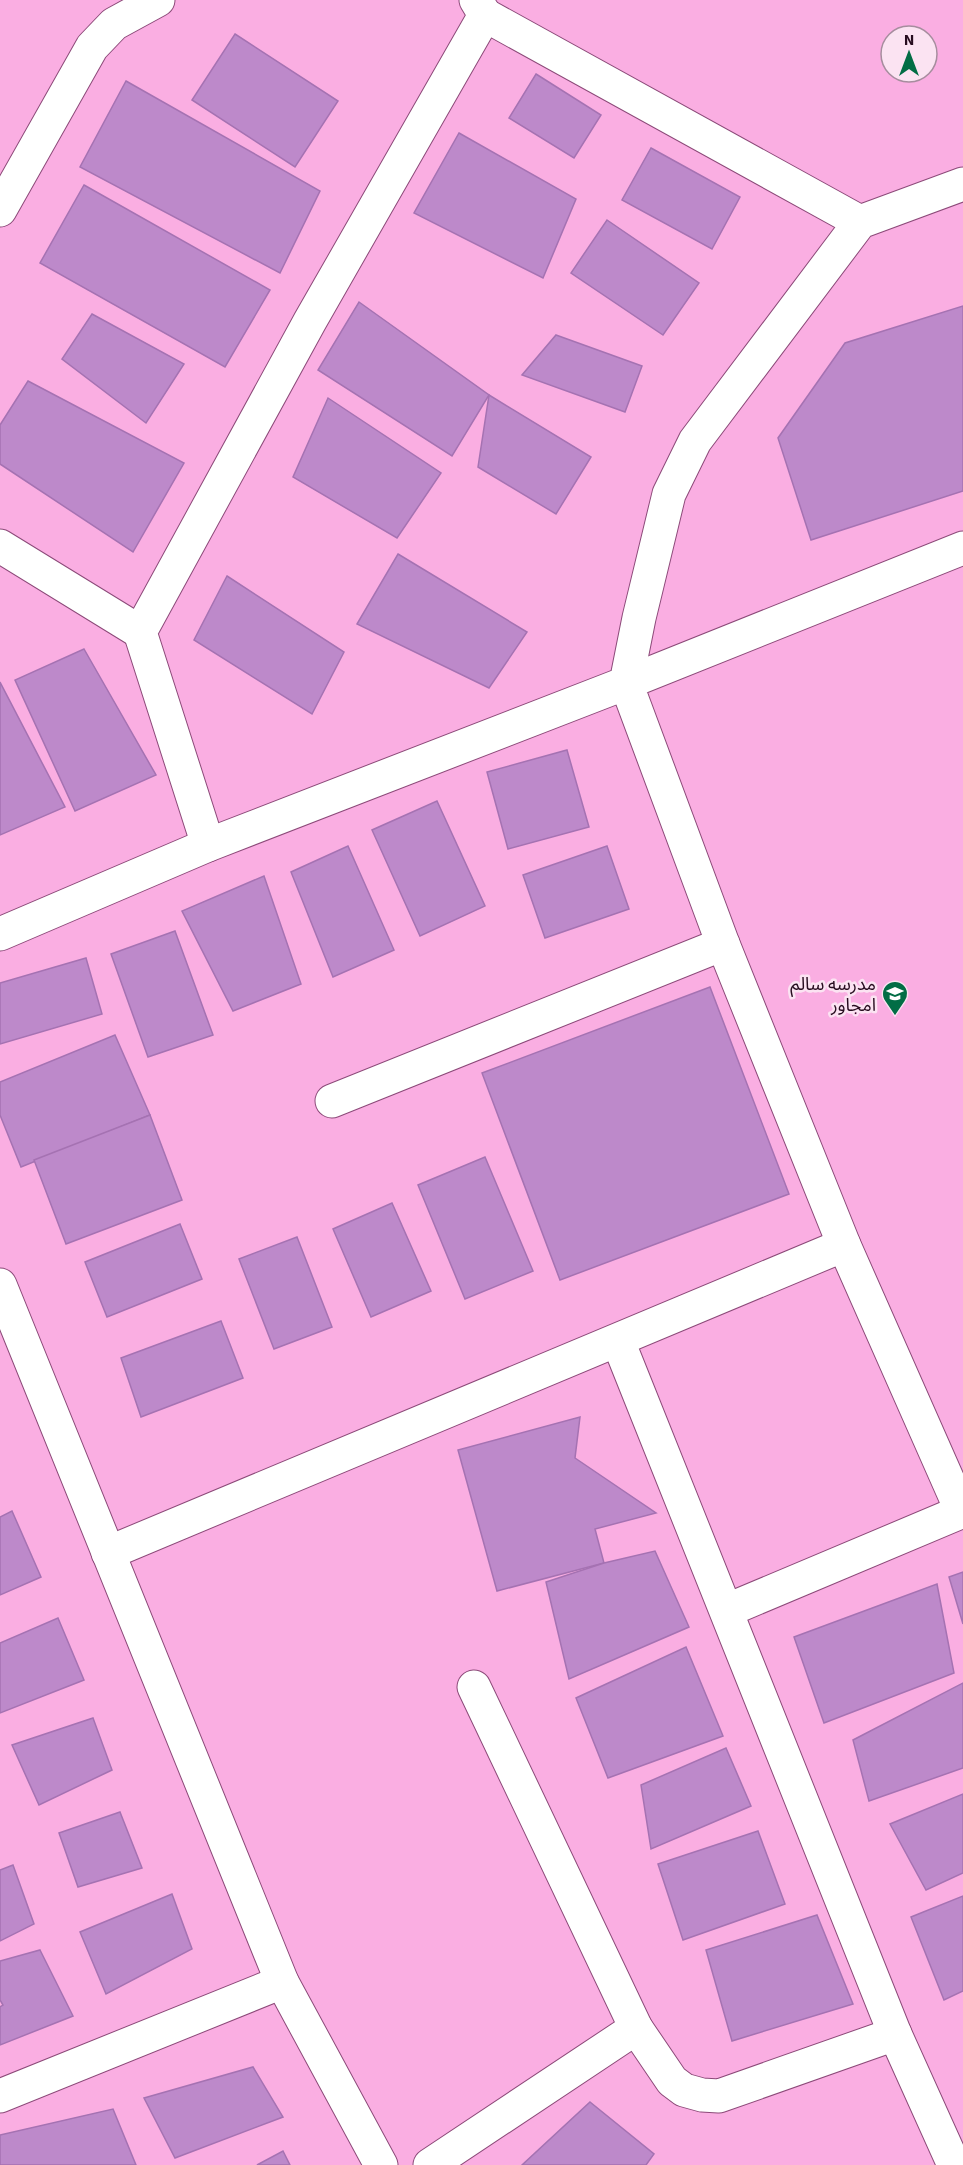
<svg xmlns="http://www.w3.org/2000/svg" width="963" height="2165" font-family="'Source Sans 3','Noto Sans Arabic',sans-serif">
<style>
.building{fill:#bd89ca;stroke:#a572b2;stroke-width:1.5}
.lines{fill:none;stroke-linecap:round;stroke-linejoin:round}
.minor-casing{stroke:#8c4a79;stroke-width:35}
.minor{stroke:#fff;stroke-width:33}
.labels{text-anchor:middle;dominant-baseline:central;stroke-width:5;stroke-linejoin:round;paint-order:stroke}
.poi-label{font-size:18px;fill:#270c1f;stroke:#fbe3f2;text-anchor:end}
</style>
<rect width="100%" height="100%" fill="#faaee2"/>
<g class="building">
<path d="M235,34l103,67 -43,66 -103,-67z"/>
<path d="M536,74l65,41 -27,43 -65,-40z"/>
<path d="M126,81l194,110 -40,82 -200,-106z"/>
<path d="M459,133l117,66 -33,79 -129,-65z"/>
<path d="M651,148l89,49 -28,52 -90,-49z"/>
<path d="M84,185l186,105 -45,77 -185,-104z"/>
<path d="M607,220l92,63 -36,52 -92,-62z"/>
<path d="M359,302l130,93 -37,61 -134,-86z"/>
<path d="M963,306v185l-152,49 -33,-102 67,-95z"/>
<path d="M92,314l92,50 -38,59 -84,-64z"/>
<path d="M556,335l86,31 -17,46 -103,-37z"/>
<path d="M28,381l156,82 -51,89 -133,-88v-39z"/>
<path d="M489,395l102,62 -35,57 -78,-47z"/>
<path d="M328,398l113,75 -44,65 -104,-61z"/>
<path d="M398,554l129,78 -38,56 -132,-64z"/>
<path d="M227,576l117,76 -32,62 -118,-74z"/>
<path d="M84,649l72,126 -81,36 -60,-131z"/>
<path d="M0,682l65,125 -65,28z"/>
<path d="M567,750l22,77 -81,22 -21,-77z"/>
<path d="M437,801l48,105 -65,30 -48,-106z"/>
<path d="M348,846l46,104 -61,27 -42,-105z"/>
<path d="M607,846l22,63 -84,29 -22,-63z"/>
<path d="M264,876l37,108 -68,27 -51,-100z"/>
<path d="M175,931l38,104 -65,22 -37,-103z"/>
<path d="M86,958l16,56 -102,30v-61z"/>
<path d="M710,987l79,207 -229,86 -78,-207z"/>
<path d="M115,1035l35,80 -129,52 -21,-52v-33z"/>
<path d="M150,1115l32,85 -116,44 -32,-84z"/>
<path d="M485,1157l48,114 -68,28 -47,-114z"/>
<path d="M392,1203l39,88 -60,26 -38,-88z"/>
<path d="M180,1224l22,55 -95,38 -22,-55z"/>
<path d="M297,1237l35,90 -58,22 -35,-90z"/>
<path d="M221,1321l22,57 -102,39 -20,-59z"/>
<path d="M580,1417l-5,41 81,55 -61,16 9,34 -107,28 -39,-141z"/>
<path d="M12,1511l29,66 -41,18v-78z"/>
<path d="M655,1551l34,76 -120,52 -23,-97 58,-19z"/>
<path d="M963,1572v52l-14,-47z"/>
<path d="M937,1584l17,89 -130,50 -30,-86z"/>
<path d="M58,1618l26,62 -84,33v-70z"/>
<path d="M686,1647l37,89 -115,42 -32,-80z"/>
<path d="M963,1683v85l-94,33 -16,-61z"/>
<path d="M93,1718l19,52 -73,35 -27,-60z"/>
<path d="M726,1748l25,58 -100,43 -10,-64z"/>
<path d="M963,1794v79l-37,17 -36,-66z"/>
<path d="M120,1812l22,56 -64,19 -19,-54z"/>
<path d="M758,1831l27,73 -102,36 -25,-76z"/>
<path d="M13,1865l21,59 -34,17v-71z"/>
<path d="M172,1894l20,55 -86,45 -26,-62z"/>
<path d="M963,1896v95l-19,9 -33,-83z"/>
<path d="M817,1915l36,89 -121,37 -26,-91z"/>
<path d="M40,1950l33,66 -73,29v-38l3,-2 -3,-5v-39z"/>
<path d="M253,2067l30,50 -108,41 -31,-60z"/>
<path d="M590,2102l64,52 -8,11h-124z"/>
<path d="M113,2109l23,56h-136v-30z"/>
<path d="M283,2151l7,14h-33z"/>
</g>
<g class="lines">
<defs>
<g id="minor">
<path d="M485,15l375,207"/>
<path d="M0,210l92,-163 22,-23 44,-24"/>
<path d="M0,546l140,86"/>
<path d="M208,845l-68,-213 170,-311 175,-306 -9,-15"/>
<path d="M0,934l208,-89 418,-162 13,-65 30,-124 26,-53 165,-219 103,-38"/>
<path d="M332,1101l391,-157"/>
<path d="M0,1285l282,697 99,183"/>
<path d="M618,1341l277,693 59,131"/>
<path d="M962,1512l-118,-267 -121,-301 -97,-261 337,-135"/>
<path d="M108,1553l736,-308"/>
<path d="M728,1610l235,-99"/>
<path d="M474,1687l162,341 36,53 12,9 18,5 17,1 176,-62"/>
<path d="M0,2096l282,-114"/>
<path d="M430,2165l206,-137"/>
</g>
</defs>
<use href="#minor" class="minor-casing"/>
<use href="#minor" class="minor"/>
</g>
<defs>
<symbol id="school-pin" viewBox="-11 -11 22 30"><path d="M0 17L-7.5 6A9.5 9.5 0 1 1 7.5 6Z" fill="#026d45" stroke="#fbe3f2"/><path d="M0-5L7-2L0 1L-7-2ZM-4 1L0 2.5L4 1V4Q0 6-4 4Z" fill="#fff"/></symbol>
</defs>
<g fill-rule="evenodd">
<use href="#school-pin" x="880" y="979" width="30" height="40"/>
</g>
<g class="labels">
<g class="poi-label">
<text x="876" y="984">مدرسه سالم<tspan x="876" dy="21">امجاور</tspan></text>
</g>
</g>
<g transform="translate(909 54)"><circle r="28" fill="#fbe3f2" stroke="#a68d9e" stroke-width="1.5"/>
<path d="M0-4.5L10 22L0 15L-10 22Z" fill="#026d45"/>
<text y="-9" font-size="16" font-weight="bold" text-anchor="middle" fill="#270c1f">N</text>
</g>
</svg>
